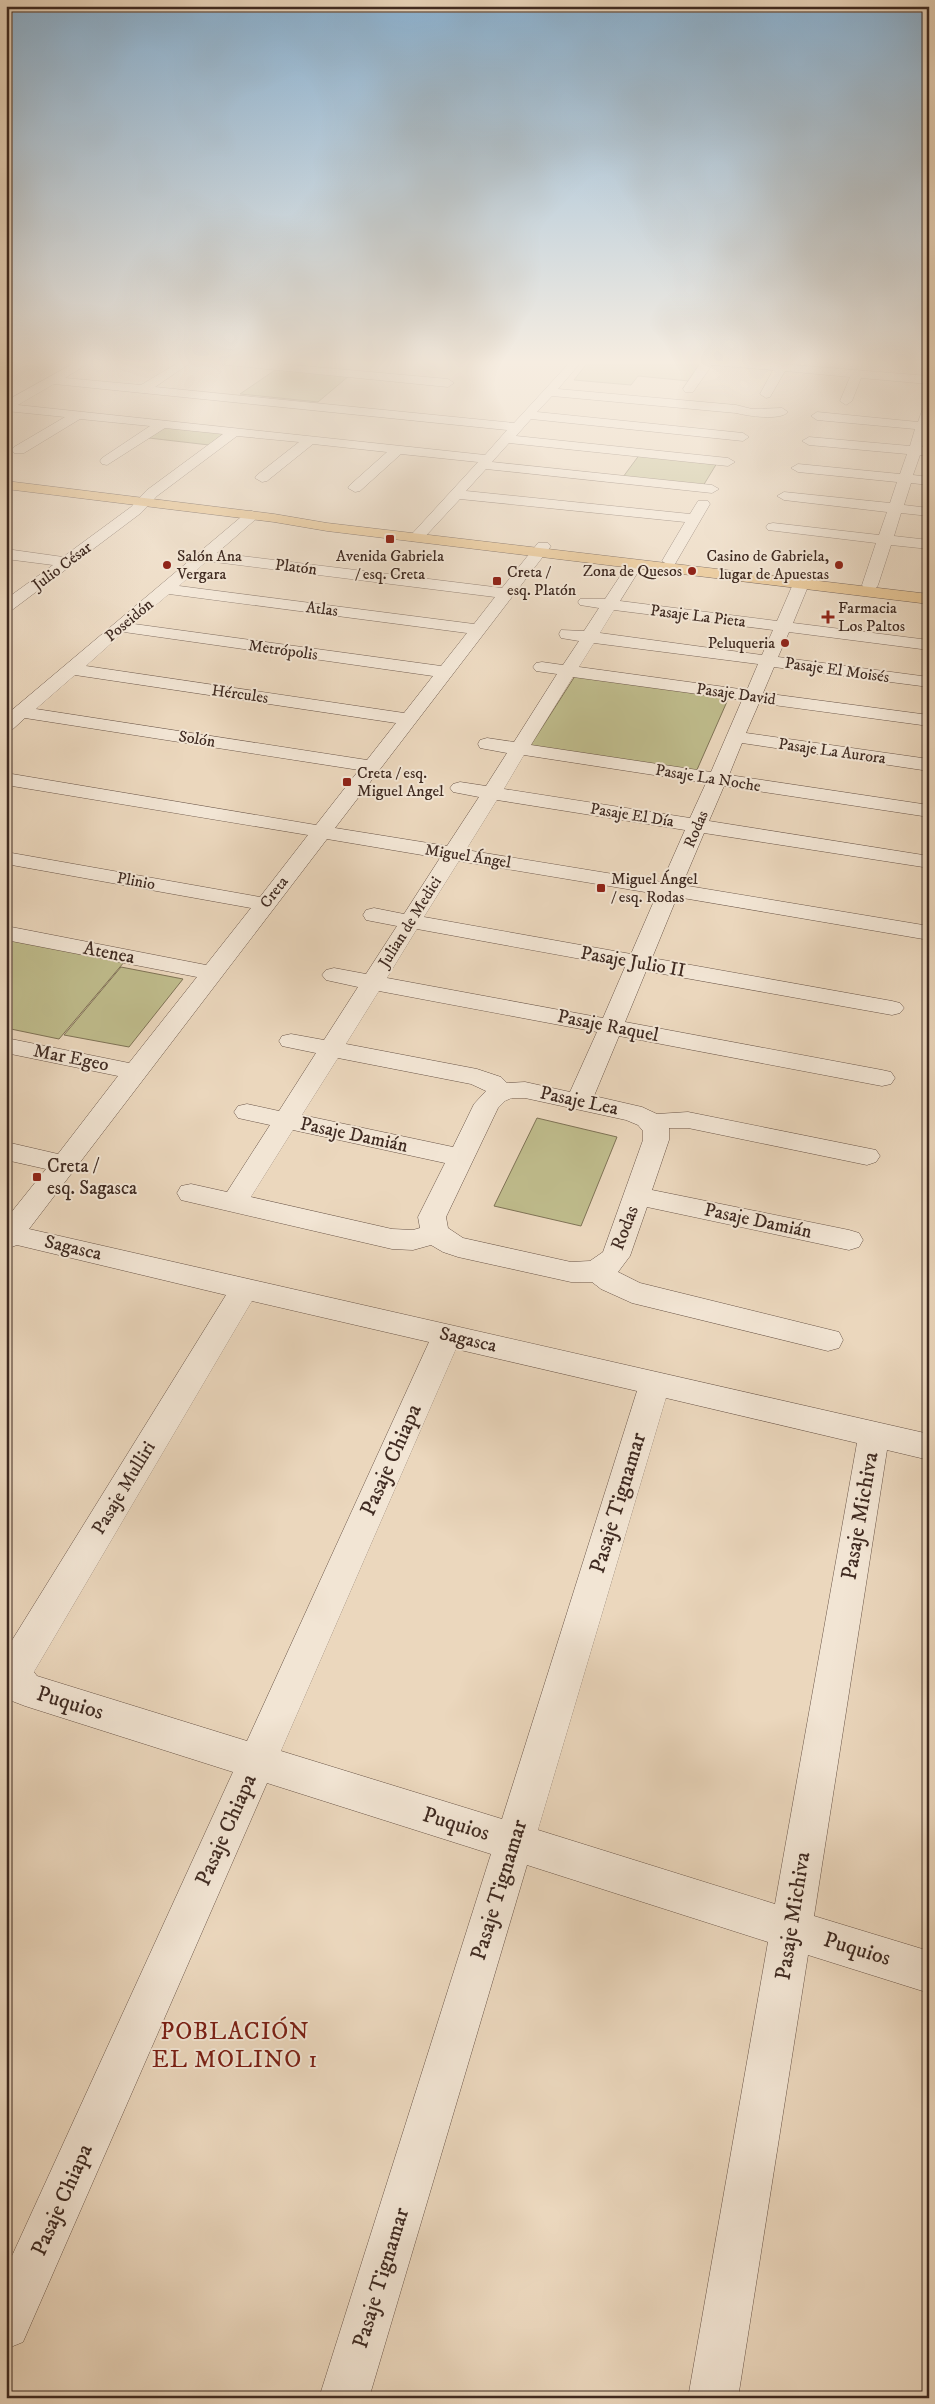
<svg xmlns="http://www.w3.org/2000/svg" width="935" height="2404" font-family="'IM FELL DW Pica',serif">
<style>
.green{fill:#bfbc8c;stroke:#7f7356}
.lines{fill:none;stroke-linecap:round;stroke-linejoin:round}
.minor-casing{stroke:#6a5548;stroke-width:1}
.major-casing{stroke:#3f2a21;stroke-width:1}
.minor{fill:#f2e5d4;fill-rule:evenodd}
.major{fill:#e6bc7e;fill-rule:evenodd}
.poi-dot{fill:#8f2418;stroke:#f2e5d4;stroke-width:2}
.labels{text-anchor:middle;dominant-baseline:central;stroke-width:4;stroke-linejoin:round;paint-order:stroke}
.far-poi-label{font-size:16px;fill:#3f2a21;stroke:#f2e5d4;text-anchor:start}
.far-street-label{font-size:16px;fill:#3f2a21;stroke:#f2e5d4}
.street-label{font-size:19px;fill:#3f2a21;stroke:#f2e5d4}
.poi-label{font-size:19px;fill:#3f2a21;stroke:#f2e5d4;text-anchor:start}
.near-street-label{font-size:22px;fill:#3f2a21;stroke:#f2e5d4}
.near-neighbourhood-label{font-size:24px;letter-spacing:1px;fill:#7a1f14;stroke:#f2e5d4}
</style>
<rect width="100%" height="100%" fill="#ebd7bd"/>
<filter id="stains"><feTurbulence type="fractalNoise" baseFrequency=".004" numOctaves="4"/><feColorMatrix values="0 0 0 0 .2 0 0 0 0 .09 0 0 0 0 .02 0 0 0 .5 -.17"/></filter>
<radialGradient id="worn" r=".72"><stop offset=".6" stop-color="#630" stop-opacity="0"/><stop offset="1" stop-color="#630" stop-opacity=".3"/></radialGradient>
<g class="green">
<path d="M589,361l112,2 -12,18 -51,-5 -7,9 -57,-5z"/>
<path d="M278,368l72,7 -32,27 -78,-8z"/>
<path d="M167,426l58,6 -16,13 -60,-7z"/>
<path d="M640,454l77,9 -14,23 -80,-9z"/>
<path d="M575,676l154,21 -33,75 -167,-24z"/>
<path d="M6,937l119,24 -66,78 -53,-11z"/>
<path d="M121,967l62,12 -54,68 -65,-12z"/>
<path d="M537,1118l80,19 -36,89 -87,-20z"/>
</g>
<g class="lines">
<defs>
<g id="minor">
<path d="M78,361h14l-27,17 76,7 40,-24h12l-38,26 359,36 57,-62h11l-24,28 178,16 16,4 30,-1 6,4c-8,9 -40,4 -52,1l-184,-17 -15,16 206,21 6,4 -6,4 -212,-22 -15,17 212,22 7,4 -7,4 -219,-23 -17,19 220,23 7,4 -7,4 -226,-24 -20,22 224,23 8,-13h10l2,3 -35,60 -5,2 -8,-5 23,-39 -225,-23 -39,42h-10l-2,-3 2,-3 67,-73 -77,-8 -41,37 -5,1 -7,-4 2,-3 37,-33 -74,-8 -46,37 -5,1 -7,-4 2,-3 42,-33 -62,-6 -80,60 -16,17 -129,97 -6,2v-13l47,-34 -47,-6v-10l57,8 68,-50 16,-17 76,-56 -58,-6 -58,37 -5,-1 -2,-3 2,-3 48,-32 -70,-7 -56,34h-10l-2,-3 2,-3 51,-30 -59,-6v-10zM54,384l453,46 -22,25 -467,-50z"/>
<path d="M211,361h38l199,18 6,4 -6,4 -231,-23z"/>
<path d="M702,361h41l186,15v8l-68,-6 -9,23 -6,4 -6,-4 10,-24 -65,-6 -15,26 -4,1 -6,-4 13,-24 -61,-5 -19,27h-8l-2,-3z"/>
<path d="M929,404v27l-7,16 7,1v8l-9,-1 -7,20 16,2v8l-18,-2 -7,22 25,3v8l-28,-3 -7,23 35,4v9l-38,-4 -13,40 -2,3h-12l-2,-3 14,-42 -108,-13 -2,-3 2,-3 5,-1 106,12 8,-23 -103,-12 -7,-4 7,-4 106,11 7,-21 -99,-10 -7,-4 7,-4 102,10 7,-20 -98,-9 -7,-4 7,-4 101,9 5,-17 -98,-9 -6,-4 6,-4 101,10 5,-14z"/>
<path d="M252,511l7,4 -2,3 -40,35 285,35 36,-45h10l3,3 -216,282 112,18 32,-49 -26,-5 -3,-4 3,-4 7,-2 26,4 21,-33 -27,-5 -2,-4 2,-4 7,-2 27,4 43,-68 -21,-3 -3,-4 3,-4 6,-1 21,3 16,-24 -18,-3 -2,-4 2,-4 23,1 15,-23 -19,-3 -2,-3 2,-3h25l25,-38h10l3,3 -23,37 157,20 16,-37 8,-5 8,5 -16,39 136,17v10l-140,-18 -11,25 151,20v10l-155,-20 -11,26 166,22v11l-170,-23 -13,30 183,26v12l-187,-28 -13,32 200,30v12l-205,-31 -15,35 214,34 6,1v10l-6,1 -219,-34 -22,52 247,41v14l-252,-43 -25,61 240,43 8,2 4,5 -4,5 -8,2 -246,-44 -21,51 257,48 9,2 4,6 -4,6 -9,2 -263,-50 -25,60 48,11 15,7 31,-2 188,38 4,6 -4,6 -9,3 -179,-37h-19v12l-17,50 197,40 10,3 4,7 -4,7 -10,3 -202,-43 -17,49 -12,16 22,11 199,49 4,8 -4,8 -11,3 -196,-48 -31,-14 -9,-7h-21l-113,-25 -15,-5 -12,-7 -18,5 -21,-1 -211,-49 -4,-7 4,-7 10,-2 36,8 43,-67 -32,-7 -4,-6 4,-6 9,-2 32,7 37,-58 -34,-7 -3,-5 3,-5 9,-2 33,6 34,-53 -32,-7 -4,-5 4,-5 8,-2 32,6 31,-48 -31,-6 -3,-5 3,-5 8,-2 30,6 36,-56 -113,-19 -298,390 900,205v26l-42,-10 -73,466 115,35v42l-121,-38 -70,443h-50l80,-456 -241,-77 -158,533h-50l172,-544 -224,-71 -244,559 -17,7v-80l227,-497 -208,-66 -13,-5 -6,-7v-44l220,-355 -209,-50 -11,4v-30l40,-50 -40,-9v-18l52,12 60,-78 -112,-23v-15l123,25 68,-86 -191,-37v-14l200,39 45,-57 -245,-44v-12l254,45 48,-62 -302,-50v-12l310,52 43,-55 -334,-52 -12,11 -7,1v-15l241,-203zM207,561l288,36 -21,27 -295,-38zM169,594l298,39 -26,33 -307,-42zM614,610l159,20 -11,25 -162,-22zM124,632l309,44 -29,37 -318,-47zM594,643l164,21 -11,26 -168,-23zM75,675l321,48 -29,37 -331,-51zM573,677l169,23 -31,72 -180,-27zM524,755l182,28 -16,35 -186,-29zM497,800l188,30 -23,52 -196,-32zM459,861l198,33 -26,60 -207,-37zM417,929l208,38 -22,51 -216,-40zM379,991l218,41 -27,60 -45,-10 -18,1 -6,-6 -24,-8 -131,-25zM338,1058l133,26 15,7 -12,13 -21,43 -151,-32zM512,1098h13l101,22 12,5 5,6v9l-40,112 -13,9 -19,1 -108,-24 -15,-10 -2,-11 52,-109 7,-7zM293,1130l152,33 -27,54 2,11 -7,2 -21,-1 -141,-32zM252,1301l177,41 -182,399 -210,-65 -3,-4zM456,1349l181,42 -135,428 -221,-68zM666,1398l191,45 -82,461 -237,-74z"/>
</g>
<path id="major" d="M6,481l268,33 53,9 602,71v10l-602,-73 -53,-9 -268,-33z"/>
</defs>
<use href="#minor" class="minor-casing"/>
<use href="#major" class="major-casing"/>
<use href="#minor" class="minor"/>
<use href="#major" class="major"/>
</g>
<linearGradient id="sky" x2="0" y2="1"><stop stop-color="#8bb5d7"/><stop offset="0.52" stop-color="#f6ede1"/><stop offset="1" stop-color="#f6ede1" stop-opacity="0"/></linearGradient>
<rect width="935" height="697" fill="url(#sky)"/>
<g class="poi-dot">
<rect x="385" y="534" width="10" height="10" rx="2.5"/>
<circle cx="167" cy="565" r="5"/>
<circle cx="839" cy="565" r="5"/>
<circle cx="692" cy="571" r="5"/>
<rect x="492" y="576" width="10" height="10" rx="2.5"/>
<path d="M825.5 609.5h5v5h5v5h-5v5h-5v-5h-5v-5h5z"/>
<circle cx="785" cy="643" r="5"/>
<rect x="342" y="777" width="10" height="10" rx="2.5"/>
<rect x="596" y="883" width="10" height="10" rx="2.5"/>
<rect x="32" y="1172" width="10" height="10" rx="2.5"/>
</g>
<g class="labels">
<g class="far-poi-label">
<text x="177" y="556">Salón Ana<tspan x="177" dy="18">Vergara</tspan></text>
<text x="390" y="556" text-anchor="middle">Avenida Gabriela<tspan x="390" dy="18">/ esq. Creta</tspan></text>
<text x="829" y="556" text-anchor="end">Casino de Gabriela,<tspan x="829" dy="18">lugar de Apuestas</tspan></text>
<text x="682" y="571" text-anchor="end">Zona de Quesos</text>
<text x="507" y="572">Creta /<tspan x="507" dy="18">esq. Platón</tspan></text>
<text x="838" y="608">Farmacia<tspan x="838" dy="18">Los Paltos</tspan></text>
<text x="775" y="643" text-anchor="end">Peluqueria</text>
<text x="357" y="773">Creta / esq.<tspan x="357" dy="18">Miguel Angel</tspan></text>
<text x="611" y="879">Miguel Ángel<tspan x="611" dy="18">/ esq. Rodas</tspan></text>
</g>
<g class="far-street-label">
<text transform="translate(62 566) rotate(-37)">Julio César</text>
<text transform="translate(296 567) rotate(7)">Platón</text>
<text transform="translate(322 609) rotate(7)">Atlas</text>
<text transform="translate(698 616) rotate(7)">Pasaje La Pieta</text>
<text transform="translate(129 620) rotate(-40)">Poseidón</text>
<text transform="translate(283 650) rotate(8)">Metrópolis</text>
<text transform="translate(837 670) rotate(8)">Pasaje El Moisés</text>
<text transform="translate(240 694) rotate(8)">Hércules</text>
<text transform="translate(736 694) rotate(8)">Pasaje David</text>
<text transform="translate(197 739) rotate(9)">Solón</text>
<text transform="translate(832 751) rotate(8)">Pasaje La Aurora</text>
<text transform="translate(708 778) rotate(9)">Pasaje La Noche</text>
<text transform="translate(632 815) rotate(9)">Pasaje El Día</text>
<text transform="translate(696 829) rotate(-67)">Rodas</text>
<text transform="translate(468 856) rotate(9)">Miguel Ángel</text>
<text transform="translate(136 881) rotate(10)">Plinio</text>
<text transform="translate(274 892) rotate(-52)">Creta</text>
<text transform="translate(410 922) rotate(-58)">Julian de Medici</text>
</g>
<g class="street-label">
<text transform="translate(109 953) rotate(11)">Atenea</text>
<text transform="translate(633 962) rotate(10)">Pasaje Julio II</text>
<text transform="translate(608 1026) rotate(11)">Pasaje Raquel</text>
<text transform="translate(71 1058) rotate(11)">Mar Egeo</text>
<text transform="translate(579 1101) rotate(12)">Pasaje Lea</text>
<text transform="translate(354 1135) rotate(12)">Pasaje Damián</text>
<text transform="translate(758 1221) rotate(12)">Pasaje Damián</text>
<text transform="translate(625 1228) rotate(-69)">Rodas</text>
<text transform="translate(73 1248) rotate(13)">Sagasca</text>
<text transform="translate(468 1340) rotate(13)">Sagasca</text>
<text transform="translate(124 1488) rotate(-59)">Pasaje Mulliri</text>
</g>
<g class="poi-label">
<text x="47" y="1166">Creta /<tspan x="47" dy="22">esq. Sagasca</tspan></text>
</g>
<g class="near-street-label">
<text transform="translate(391 1460) rotate(-66)">Pasaje Chiapa</text>
<text transform="translate(618 1503) rotate(-73)">Pasaje Tignamar</text>
<text transform="translate(860 1516) rotate(-80)">Pasaje Michiva</text>
<text transform="translate(70 1703) rotate(17)">Puquios</text>
<text transform="translate(456 1824) rotate(17)">Puquios</text>
<text transform="translate(226 1830) rotate(-66)">Pasaje Chiapa</text>
<text transform="translate(499 1890) rotate(-73)">Pasaje Tignamar</text>
<text transform="translate(793 1916) rotate(-81)">Pasaje Michiva</text>
<text transform="translate(857 1949) rotate(17)">Puquios</text>
<text transform="translate(62 2200) rotate(-66)">Pasaje Chiapa</text>
<text transform="translate(381 2278) rotate(-73)">Pasaje Tignamar</text>
</g>
<g class="near-neighbourhood-label">
<text x="235" y="2032">POBLACIÓN<tspan x="235" dy="28">EL MOLINO 1</tspan></text>
</g>
</g>
<rect width="935" height="2404" fill="none" stroke="#ebd7bd" stroke-width="25"/>
<rect x="8" y="8" width="920" height="2389" fill="none" stroke="#3f2a21" stroke-width="2.5"/>
<rect x="12" y="12" width="910" height="2379" fill="none" stroke="#3f2a21"/>
<rect width="100%" height="100%" filter="url(#stains)"/>
<rect width="100%" height="100%" fill="url(#worn)"/>
</svg>
